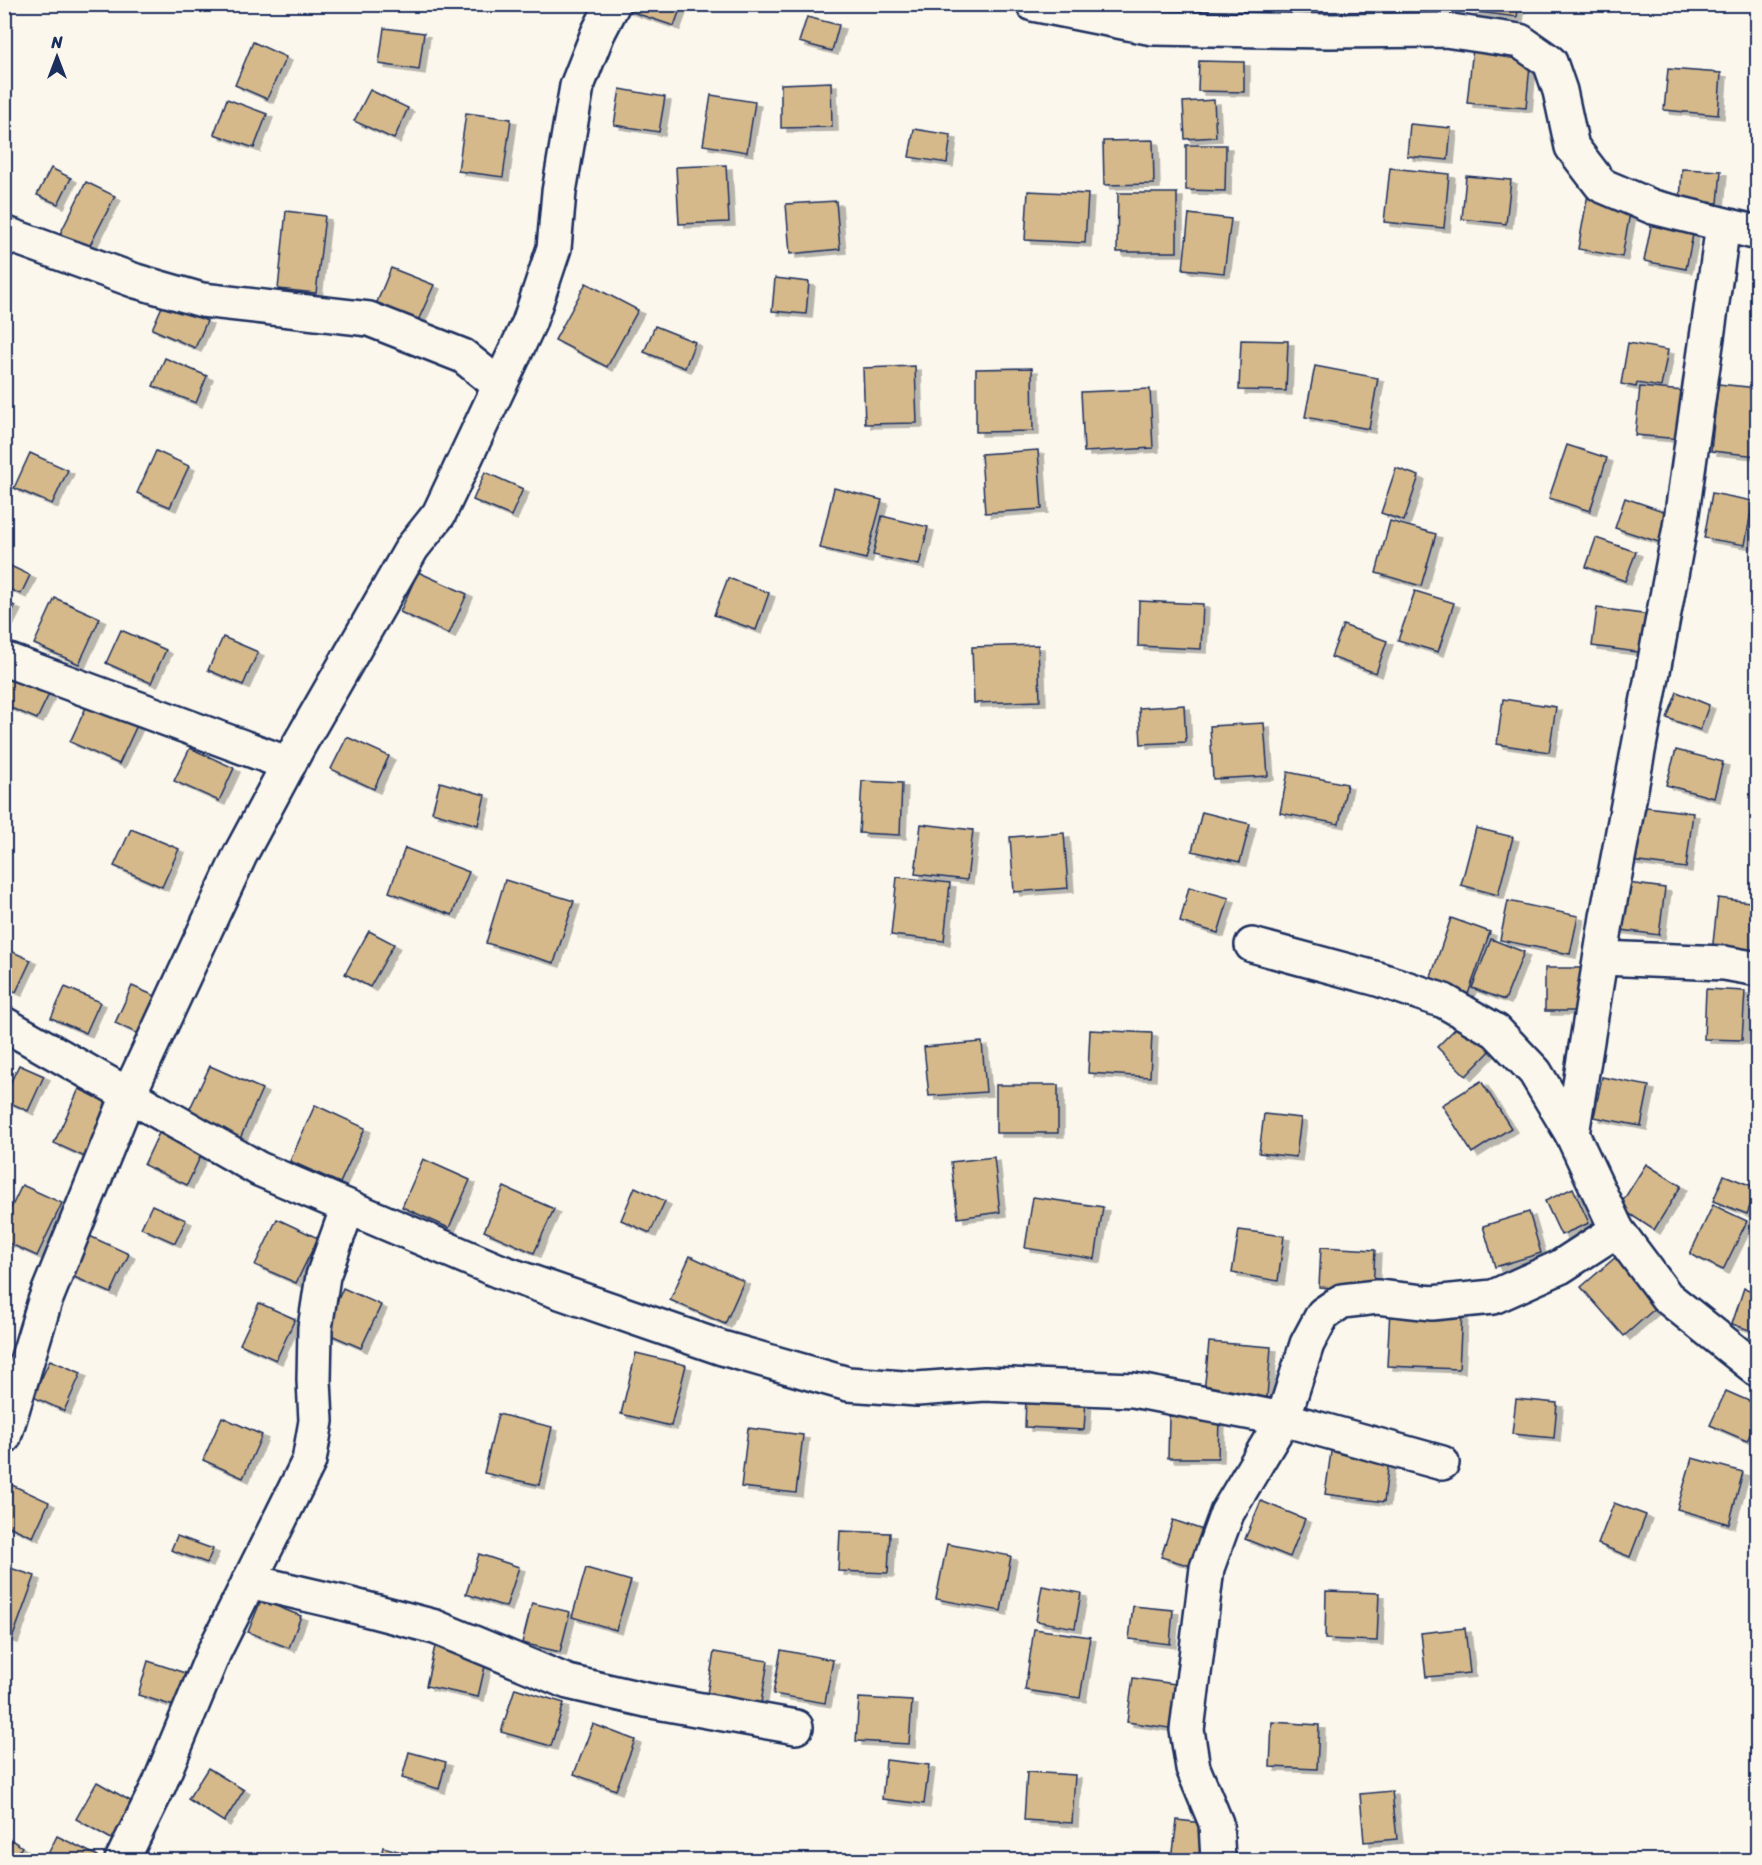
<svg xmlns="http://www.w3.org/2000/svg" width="1762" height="1865" font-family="Sriracha,sans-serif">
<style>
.building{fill:#d5b98a;stroke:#1b2f5e;stroke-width:1.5;filter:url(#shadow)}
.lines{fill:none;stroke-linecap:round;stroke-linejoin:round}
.minor-casing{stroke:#1b2f5e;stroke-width:38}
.minor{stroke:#fbf7ec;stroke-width:33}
</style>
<defs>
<filter id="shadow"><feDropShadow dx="6" dy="4" stdDeviation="0" flood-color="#0004"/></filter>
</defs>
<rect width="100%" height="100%" fill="#fbf7ec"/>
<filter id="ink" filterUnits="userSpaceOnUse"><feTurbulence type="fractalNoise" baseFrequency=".0167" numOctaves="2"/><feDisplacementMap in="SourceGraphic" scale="12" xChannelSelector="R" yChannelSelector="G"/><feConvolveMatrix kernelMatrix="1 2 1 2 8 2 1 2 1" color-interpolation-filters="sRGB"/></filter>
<g filter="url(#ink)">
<g class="building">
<path d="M627,4h55l-8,22 -48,-16z"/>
<path d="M1471,4h48l-2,13 -47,-6z"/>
<path d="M807,17l32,8 -7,26 -33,-9z"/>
<path d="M384,28l40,5 -5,37 -40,-6z"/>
<path d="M253,42l33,15 -19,42 -32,-14z"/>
<path d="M1473,48l58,6 -5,54 -59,-5z"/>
<path d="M1199,61l45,1v30l-46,-1z"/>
<path d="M1668,69l53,4 -3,42 -54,-5z"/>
<path d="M831,82l1,45 -51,1v-44z"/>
<path d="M620,89l45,8 -6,35 -45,-7z"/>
<path d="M370,90l38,18 -14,31 -40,-18z"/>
<path d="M711,95l44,7 -8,50 -44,-7z"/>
<path d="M227,99l40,15 -13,34 -40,-14z"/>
<path d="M1214,100l2,37 -31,2 -2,-37z"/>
<path d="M466,113l45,6 -8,58 -45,-6z"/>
<path d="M1410,124l41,4 -3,32 -41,-4z"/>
<path d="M914,129l37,6 -4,28 -38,-6z"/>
<path d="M1153,140l1,44 -50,1 -1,-44z"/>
<path d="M1186,145h40l-1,46 -39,-1z"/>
<path d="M726,165l3,57 -50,2 -3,-57z"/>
<path d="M51,168l20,10 -13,26 -21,-9z"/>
<path d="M1390,168l59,6 -5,54 -60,-6z"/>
<path d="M1682,169l39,2 -3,32 -38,-3z"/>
<path d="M1466,176l45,4 -5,44 -44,-5z"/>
<path d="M86,182l29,14 -28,55 -28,-15z"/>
<path d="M1028,191l60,3 -3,49 -60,-3z"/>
<path d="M1118,193h59v59h-60z"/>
<path d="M1588,194l44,8 -10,55 -44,-8z"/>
<path d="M836,201l4,48 -50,5 -4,-50z"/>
<path d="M286,211l39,5 -9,77 -38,-4z"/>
<path d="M1189,214l42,5 -7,54 -41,-4z"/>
<path d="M1653,216l42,9 -9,44 -42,-8z"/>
<path d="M391,268l43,17 -17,38 -42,-16z"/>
<path d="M775,278l34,4 -3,32 -34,-3z"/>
<path d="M586,283l52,27 -31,57 -52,-27z"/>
<path d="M164,302l43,19 -12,27 -43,-19z"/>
<path d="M655,326l40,16 -10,26 -41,-16z"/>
<path d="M1241,340l47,1 -2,50 -47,-1z"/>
<path d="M1628,343l40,7 -7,37 -24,-4 -1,4 -15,-3z"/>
<path d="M165,358l42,18 -11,27 -43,-17z"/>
<path d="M915,366l2,57 -52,1 -2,-56z"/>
<path d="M1315,366l63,12 -9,51 -64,-12z"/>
<path d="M1032,368l1,63 -57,1v-63z"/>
<path d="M1718,384l40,4v68l-47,-5z"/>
<path d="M1640,387l55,5 -4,48 -56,-5z"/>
<path d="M1150,389l3,59 -69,4 -3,-60z"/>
<path d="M1567,445l40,13 -17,53 -41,-13z"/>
<path d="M1038,450l4,59 -57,4 -4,-59z"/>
<path d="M156,451l33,15 -19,41 -33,-14z"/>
<path d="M30,453l38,17 -16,34 -38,-16z"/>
<path d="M1396,468l23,8 -15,45 -23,-8z"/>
<path d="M485,472l38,17 -12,27 -38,-16z"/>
<path d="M834,488l48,12 -16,59 -46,-11z"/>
<path d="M1712,493l41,8 -8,44 -41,-7z"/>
<path d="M1625,498l47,16 -10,29 -47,-15z"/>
<path d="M882,516l46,11 -9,38 -46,-10z"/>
<path d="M1390,521l46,13 -15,52 -45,-13z"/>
<path d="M1596,538l40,14 -11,29 -39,-14z"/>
<path d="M4,563l26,12 -9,19 -17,-7z"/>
<path d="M418,572l49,22 -18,40 -49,-22z"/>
<path d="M728,578l41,15 -13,37 -42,-15z"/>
<path d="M1415,591l39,12 -16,49 -40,-12z"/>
<path d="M55,598l45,20 -21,46 -45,-20z"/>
<path d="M4,601l11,5 -11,22z"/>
<path d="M1139,601l64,3 -2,45 -63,-3z"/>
<path d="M1597,608l53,7 -5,38 -53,-7z"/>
<path d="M1343,625l44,16 -11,32 -45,-16z"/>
<path d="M121,630l45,20 -15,33 -45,-20z"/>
<path d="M223,637l35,15 -15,33 -35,-15z"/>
<path d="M1038,645l2,56 -66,2 -2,-56z"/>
<path d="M10,676l39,18 -12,25 -33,-14v-18z"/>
<path d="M1677,692l32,13 -9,25 -33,-12z"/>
<path d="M1503,699l53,8 -7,45 -52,-8z"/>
<path d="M89,701l49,22 -19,41 -49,-22z"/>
<path d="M1184,705l2,37 -45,2 -2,-36z"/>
<path d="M1264,723l4,53 -55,3 -3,-53z"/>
<path d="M347,737l42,19 -15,33 -43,-20z"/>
<path d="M190,748l44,20 -15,33 -45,-20z"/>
<path d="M1676,750l47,12 -9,36 -48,-13z"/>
<path d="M1288,772l59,12 -8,40 -59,-11z"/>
<path d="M862,781l40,2 -2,52 -41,-2z"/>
<path d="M440,782l45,13 -7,30 -46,-13z"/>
<path d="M1639,806l54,7 -7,55 -55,-7z"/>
<path d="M1202,812l48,12 -10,38 -48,-11z"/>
<path d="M921,824l52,6 -6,50 -52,-6z"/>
<path d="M1476,828l37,9 -15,58 -37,-10z"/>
<path d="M131,829l48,20 -17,38 -48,-21z"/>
<path d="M1064,833l4,55 -54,4 -4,-55z"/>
<path d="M405,848l64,24 -17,43 -63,-23z"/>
<path d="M897,877l53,6 -6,58 -53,-6z"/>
<path d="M505,880l69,21 -20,62 -68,-20z"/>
<path d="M1620,882l45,6 -6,47 -45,-6z"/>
<path d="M1189,887l40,11 -11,35 -38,-11z"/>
<path d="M1718,898l40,5v53l-46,-4z"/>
<path d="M1508,901l70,15 -8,38 -70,-14z"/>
<path d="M1451,918l39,14 -23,65 -38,-14z"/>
<path d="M369,931l25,13 -24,43 -25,-13z"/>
<path d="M1491,939l33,13 -19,48 -33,-12z"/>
<path d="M4,948l27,12 -15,32 -12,-5z"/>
<rect x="1545" y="968" width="45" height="43"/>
<path d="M132,986l30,13 -17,38 -30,-14z"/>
<path d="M65,987l35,15 -14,31 -35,-15z"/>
<path d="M1706,989l39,2 -3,49 -38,-1z"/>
<path d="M1464,1020l29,28 -27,28 -29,-29z"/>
<path d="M1090,1030l62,3 -2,44 -62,-4z"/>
<path d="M982,1042l4,50 -57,4 -5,-49z"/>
<path d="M19,1065l25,11 -16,35 -24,-11v-4z"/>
<path d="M210,1066l52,23 -23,52 -53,-24z"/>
<path d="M1602,1077l47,9 -8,40 -47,-9z"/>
<path d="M1481,1081l30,47 -39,25 -30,-48z"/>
<rect x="996" y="1085" width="62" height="48"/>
<path d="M79,1089l32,15 -24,54 -33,-15z"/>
<path d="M315,1105l50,23 -25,55 -50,-22z"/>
<path d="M1264,1114l37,4 -5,39 -37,-4z"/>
<path d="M159,1133l43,20 -15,32 -43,-20z"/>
<path d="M994,1157l6,55 -42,6 -7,-56z"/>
<path d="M423,1159l47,21 -21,48 -47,-21z"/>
<path d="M1646,1164l35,22 -27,44 -35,-23z"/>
<path d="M1724,1175l33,13 -10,26 -34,-13z"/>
<path d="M22,1185l40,18 -25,53 -33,-15v-18z"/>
<path d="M504,1187l50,22 -20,44 -50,-22z"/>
<path d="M635,1187l30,14 -15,32 -29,-13z"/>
<path d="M1573,1188l16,35 -28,12 -16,-34z"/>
<path d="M1033,1197l70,10 -8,52 -70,-11z"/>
<path d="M152,1205l34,15 -11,23 -34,-15z"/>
<path d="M1713,1205l34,16 -24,49 -33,-16z"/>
<path d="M1529,1212l12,41 -46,14 -12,-41z"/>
<path d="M277,1219l41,19 -22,45 -41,-18z"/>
<path d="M1239,1230l45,6 -6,45 -46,-8z"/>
<path d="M83,1233l46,21 -18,39 -46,-20z"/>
<path d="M1321,1247l54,3 -2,40 -54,-3z"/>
<path d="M690,1256l54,25 -19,43 -55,-24z"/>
<path d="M1617,1256l42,49 -35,31 -43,-49z"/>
<path d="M343,1288l38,17 -20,43 -37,-16z"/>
<path d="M1744,1288l14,5v40l-26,-9z"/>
<path d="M259,1303l36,16 -19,41 -36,-16z"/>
<path d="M1390,1309l72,4 -3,56 -72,-3z"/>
<path d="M1209,1342l62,5 -5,62 -63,-6z"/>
<path d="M636,1353l50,12 -15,61 -50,-12z"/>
<path d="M50,1360l31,13 -17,38 -31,-14z"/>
<path d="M1726,1391l32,14v12l-11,24 -37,-16z"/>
<path d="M1026,1397l60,2 -2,31 -59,-3z"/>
<path d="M1516,1399l41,4 -3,35 -42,-4z"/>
<path d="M498,1414l54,13 -13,58 -55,-12z"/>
<path d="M1169,1416h50l-1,42h-50z"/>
<path d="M222,1417l40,18 -19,43 -40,-18z"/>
<path d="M748,1428l55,7 -7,58 -55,-6z"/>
<path d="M1332,1445l58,7 -6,50 -59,-8z"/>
<path d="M1692,1458l51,14 -14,52 -52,-15z"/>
<path d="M12,1485l37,17 -16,35 -29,-13v-22z"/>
<path d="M1261,1501l44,18 -15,38 -45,-18z"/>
<path d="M1614,1503l32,12 -16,42 -32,-13z"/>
<path d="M1173,1520l33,11 -12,36 -33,-10z"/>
<path d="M840,1531l50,2 -2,40 -50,-2z"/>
<path d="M177,1536l36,13 -6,14 -36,-13z"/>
<path d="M947,1544l64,12 -10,55 -65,-12z"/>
<path d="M479,1554l40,13 -13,40 -40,-13z"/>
<path d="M4,1566l31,10 -23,63 -8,-2z"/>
<path d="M586,1568l45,13 -15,49 -44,-13z"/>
<path d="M1042,1586l39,7 -6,35 -39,-7z"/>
<path d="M1326,1591l53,2 -2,48 -52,-2z"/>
<path d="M261,1600l40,16 -12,32 -41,-16z"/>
<path d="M532,1603l38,9 -10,40 -38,-9z"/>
<path d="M1133,1606l40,4 -3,34 -41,-5z"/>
<path d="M1465,1628l5,45 -44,4 -5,-44z"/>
<path d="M1034,1629l56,8 -10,61 -55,-8z"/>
<path d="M436,1642l52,11 -10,44 -52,-11z"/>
<path d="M781,1650l52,10 -8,43 -52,-9z"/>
<path d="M714,1652l54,9 -8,48 -54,-9z"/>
<path d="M148,1661l37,12 -11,33 -36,-11z"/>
<path d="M1133,1678l49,7 -6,44 -49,-7z"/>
<path d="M515,1688l49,15 -13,43 -50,-14z"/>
<path d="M859,1698l53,3 -3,43 -53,-3z"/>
<path d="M1272,1722l47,3 -2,44 -47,-2z"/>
<path d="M593,1724l42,16 -19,50 -42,-16z"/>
<path d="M409,1752l37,10 -7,27 -37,-11z"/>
<path d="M886,1760l43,5 -5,39 -42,-5z"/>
<path d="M208,1768l36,22 -20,32 -36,-23z"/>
<path d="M1027,1772l48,3 -3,48 -48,-3z"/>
<path d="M97,1782l39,22 -21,37 -39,-22z"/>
<path d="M1392,1791l5,48 -33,3 -4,-48z"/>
<path d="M1177,1820l35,4 -5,36h-35z"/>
<path d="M4,1835l18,12 -9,13h-9z"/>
<path d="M57,1836l41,20 -3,4h-50z"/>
<path d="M383,1847l45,12v1h-48z"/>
</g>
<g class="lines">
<defs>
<g id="minor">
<path d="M1033,4l120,24 175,3 117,-1 75,11 30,21 10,29 12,56 29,38 52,22 105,26"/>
<path d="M4,233l132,48 66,19 167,19 94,37 36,29"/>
<path d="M4,659l285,105"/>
<path d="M1252,945l126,34 66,22 52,30 39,41 37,62 45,96 50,67 91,73"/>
<path d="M1601,958l123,5 34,6"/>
<path d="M4,1024l255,145 240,102 223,77 126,36 69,5 68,-5 148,6 150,29 159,44"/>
<path d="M1572,1134l35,-217 73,-390 43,-302"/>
<path d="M4,1437l41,-136 83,-205 112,-241 59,-110 113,-197 27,-34 90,-191 25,-75 5,-56 18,-106 21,-53 15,-29"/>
<path d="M249,1581l90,21 96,25 133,55 78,18 150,27"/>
<path d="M122,1860l37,-75 55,-133 95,-191 7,-40 -2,-41 1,-52 8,-52 25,-69"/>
<path d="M1218,1860l-2,-37 -23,-55 -6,-38 20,-162 20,-55 56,-94 24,-75 16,-30 19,-13 35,-4 55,6 61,-6 67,-30 57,-37"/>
</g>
</defs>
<use href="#minor" class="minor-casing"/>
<use href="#minor" class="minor"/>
</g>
</g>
<rect width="1762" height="1865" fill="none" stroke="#fbf7ec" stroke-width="24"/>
<rect x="12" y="12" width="1738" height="1841" fill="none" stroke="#1b2f5e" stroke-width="2" filter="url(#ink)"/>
<g transform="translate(57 57)" stroke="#fbf7ec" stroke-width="4.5" paint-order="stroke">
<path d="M0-4.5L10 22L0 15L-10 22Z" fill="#1b2f5e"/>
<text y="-9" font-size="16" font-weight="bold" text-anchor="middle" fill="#1b2f5e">N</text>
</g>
</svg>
